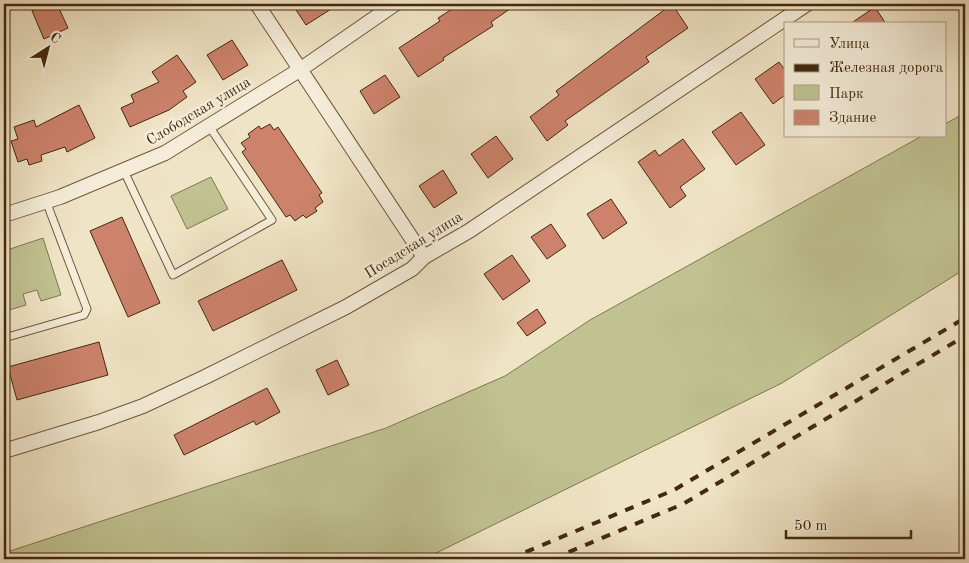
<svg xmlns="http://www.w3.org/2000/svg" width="969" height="563" font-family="'Old Standard TT',serif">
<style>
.green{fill:#c0c291;stroke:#81764f}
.building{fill:#cc826b;stroke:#42290d}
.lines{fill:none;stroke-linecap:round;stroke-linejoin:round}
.service-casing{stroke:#6e583b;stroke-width:9}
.minor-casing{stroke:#6e583b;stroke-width:16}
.service{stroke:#f5edda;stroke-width:7}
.minor{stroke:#f5edda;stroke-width:14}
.rail{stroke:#42290d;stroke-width:4;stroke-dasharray:9 9;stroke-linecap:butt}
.labels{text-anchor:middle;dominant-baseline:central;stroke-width:5;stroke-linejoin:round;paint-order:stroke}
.street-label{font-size:15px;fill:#42290d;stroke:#f5edda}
</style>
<rect width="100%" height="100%" fill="#f0e4c6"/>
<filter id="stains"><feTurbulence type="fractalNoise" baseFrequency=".004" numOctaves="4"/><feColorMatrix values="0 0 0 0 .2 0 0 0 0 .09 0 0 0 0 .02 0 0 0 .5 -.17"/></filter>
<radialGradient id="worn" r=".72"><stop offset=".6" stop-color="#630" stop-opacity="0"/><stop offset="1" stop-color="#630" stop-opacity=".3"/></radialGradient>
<g class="green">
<path d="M965,113v156l-183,114 -358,176h-420v-6l382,-125 119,-52 85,-56 332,-184h23v-12z"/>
<path d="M211,177l17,32 -41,20 -16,-33z"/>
<path d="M43,238l18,57 -20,6 -4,-11 -14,4 3,11 -20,6 -2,-8v-52z"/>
</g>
<g class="building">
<path d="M48,4h9l11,24 -24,11 -12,-28z"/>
<path d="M292,4h47l-33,21z"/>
<path d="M460,4h57l-26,18 2,4 -50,32 1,2 -26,17 -19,-29 41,-27 -2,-3z"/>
<path d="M672,4l16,24 -42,29 3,5 -84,59 3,4 -21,16 -17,-24 29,-22 -3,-4z"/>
<path d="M875,7l11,17h-36z"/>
<path d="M232,40l16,25 -25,15 -16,-25z"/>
<path d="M177,55l19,27 -13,9 4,6 -18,13 -39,17 -9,-19 13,-6 -3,-7 28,-13 -7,-10z"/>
<path d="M779,62l6,8v25l-12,9 -18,-25z"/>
<path d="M385,75l15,22 -26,17 -14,-23z"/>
<path d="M79,105l16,33 -28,14 -2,-5 -24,8 1,6 -13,4 -2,-6 -9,3 -7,-21 7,-2 -4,-12 20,-7 2,7z"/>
<path d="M741,112l24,33 -29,20 -24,-33z"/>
<path d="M270,124l4,6 4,-3 44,66 -3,2 4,7 -8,6 2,3 -11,7 -3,-3 -8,6 -5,-6 -4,2 -44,-65 4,-3 -5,-6 9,-6 -2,-3 11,-8 2,3z"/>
<path d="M496,136l17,23 -25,19 -17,-24z"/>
<path d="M683,139l22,30 -25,18 6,9 -16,12 -32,-46 17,-12 4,6z"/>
<path d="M443,170l14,23 -23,15 -15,-22z"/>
<path d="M611,199l16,24 -24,16 -16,-25z"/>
<path d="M122,217l38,86 -32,14 -38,-86z"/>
<path d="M551,224l15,22 -19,13 -16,-22z"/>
<path d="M512,255l18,26 -27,19 -19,-26z"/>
<path d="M282,260l15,30 -84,41 -15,-30z"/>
<path d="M537,309l9,14 -19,13 -10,-13z"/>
<path d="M99,342l9,33 -91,25 -9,-33z"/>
<path d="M337,360l12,25 -21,10 -12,-25z"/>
<path d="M267,388l13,24 -24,13 -2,-4 -70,34 -10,-20z"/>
</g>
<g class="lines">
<defs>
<g id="service">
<path d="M124,171l49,104 99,-55 -63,-94"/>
<path d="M4,338l80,-23 3,-6 -41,-108"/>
</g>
<g id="minor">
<path d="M257,4l167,253"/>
<path d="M4,215l56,-18 105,-44 136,-84 94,-65"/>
<path d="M4,451l95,-29 44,-16 62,-29 141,-70 66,-38 12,-12 45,-26 338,-227"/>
</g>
</defs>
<use href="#service" class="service-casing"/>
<use href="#minor" class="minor-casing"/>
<use href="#service" class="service"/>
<use href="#minor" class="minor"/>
<g class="rail">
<path d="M509,559l165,-69 291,-172"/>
<path d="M552,559l131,-55 282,-168"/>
</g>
</g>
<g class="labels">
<g class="street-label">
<text transform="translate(199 112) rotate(-31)">Слободская улица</text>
<text transform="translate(414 246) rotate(-32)">Посадская улица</text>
</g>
</g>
<rect width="969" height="563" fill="none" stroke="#f0e4c6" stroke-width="20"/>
<rect x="5" y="5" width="959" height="553" fill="none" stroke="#42290d" stroke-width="2.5"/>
<rect x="10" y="10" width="949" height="543" fill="none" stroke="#42290d"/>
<rect x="784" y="22" width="162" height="115" fill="#f5edda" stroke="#ad9f88"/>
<rect x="794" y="39" width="25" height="8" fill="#f5edda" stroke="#ad9f88"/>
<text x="829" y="48" font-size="15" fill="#42290d">Улица</text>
<rect x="794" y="64" width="25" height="8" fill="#42290d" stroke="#ad9f88"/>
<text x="829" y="72" font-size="15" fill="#42290d">Железная дорога</text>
<rect x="794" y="85" width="25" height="15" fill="#c0c291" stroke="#ad9f88"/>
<text x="829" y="98" font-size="15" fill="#42290d">Парк</text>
<rect x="794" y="110" width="25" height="15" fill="#cc826b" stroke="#ad9f88"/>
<text x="829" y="122" font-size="15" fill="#42290d">Здание</text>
<g transform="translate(48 48) rotate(36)" stroke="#f5edda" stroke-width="4" paint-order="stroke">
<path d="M0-4L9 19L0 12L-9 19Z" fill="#42290d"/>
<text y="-8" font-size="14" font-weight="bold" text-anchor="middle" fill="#42290d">С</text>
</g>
<path d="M786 530v8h125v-8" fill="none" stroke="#42290d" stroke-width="2.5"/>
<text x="794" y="530" font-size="15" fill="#42290d" stroke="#f5edda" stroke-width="4" paint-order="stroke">50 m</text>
<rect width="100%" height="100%" filter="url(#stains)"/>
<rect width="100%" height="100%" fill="url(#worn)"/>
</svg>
